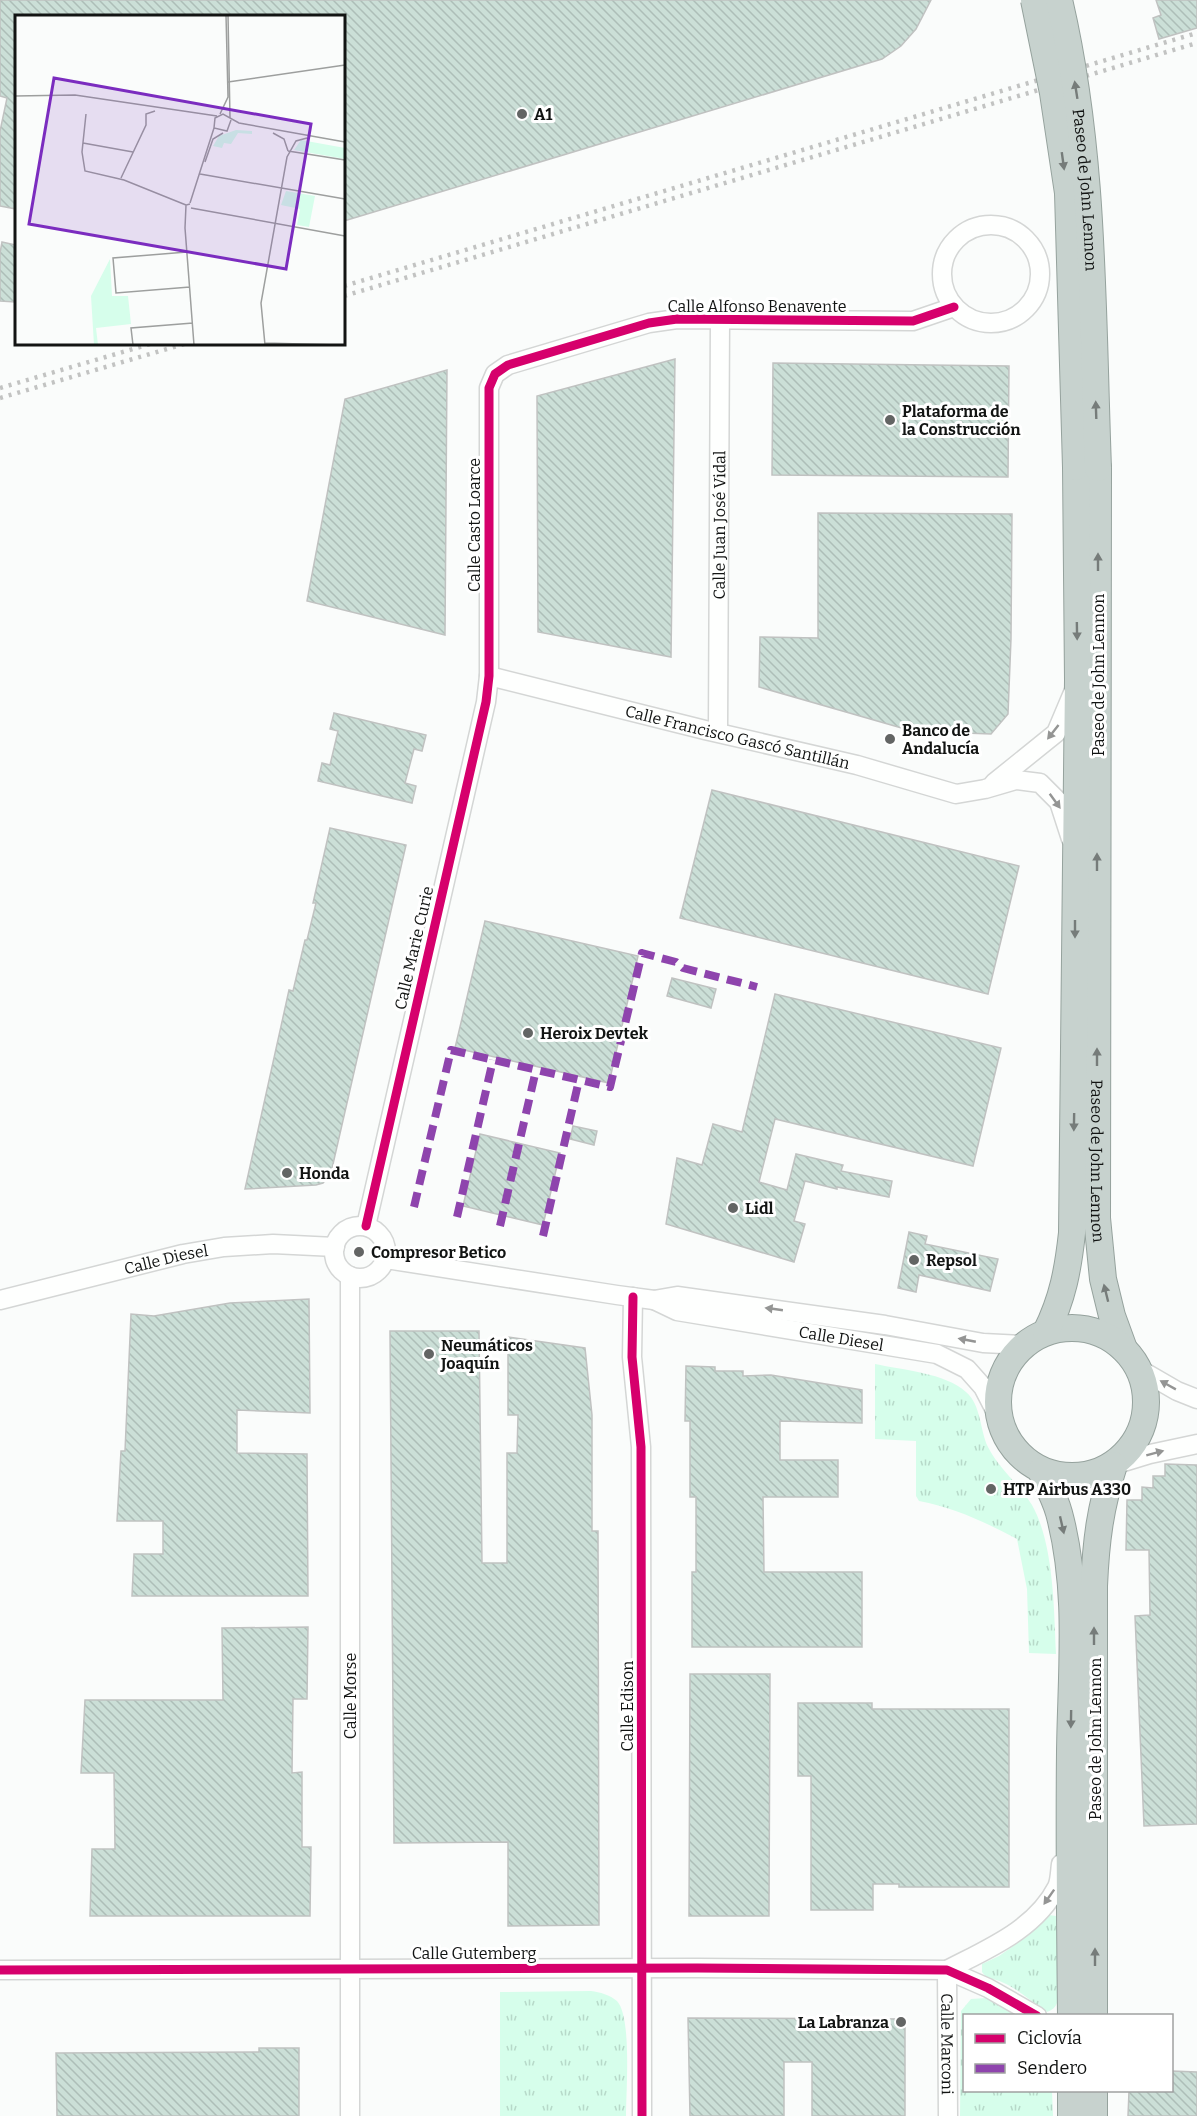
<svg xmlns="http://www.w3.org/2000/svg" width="1197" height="2116" font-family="Bitter,serif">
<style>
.grass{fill:url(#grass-tufts)}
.building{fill:url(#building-back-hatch);stroke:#c0c2c1;stroke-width:1.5}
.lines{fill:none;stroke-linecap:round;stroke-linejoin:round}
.minor-casing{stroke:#d4d6d5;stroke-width:21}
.highway-casing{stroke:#95a29d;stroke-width:28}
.minor{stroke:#fefffe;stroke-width:18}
.highway{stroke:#c7d2ce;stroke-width:26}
.rail{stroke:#c2c3c2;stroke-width:4.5;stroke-dasharray:3 6;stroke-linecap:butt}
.highway-bridge-casing{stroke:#95a29d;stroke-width:28;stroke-linecap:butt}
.highway-bridge{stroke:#c7d2ce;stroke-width:26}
.quiet{stroke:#8e44ad;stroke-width:8;stroke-dasharray:15 8;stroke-linecap:butt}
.cycleway-casing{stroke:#fff;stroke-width:13}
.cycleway{stroke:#d6006c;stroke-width:9}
.oneway{fill:#767c7a}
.oneway2{fill:#949594}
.poi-dot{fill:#636564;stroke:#fff;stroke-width:2}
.labels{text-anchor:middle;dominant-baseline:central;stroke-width:6;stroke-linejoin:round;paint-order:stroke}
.poi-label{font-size:16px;font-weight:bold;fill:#121413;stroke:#fff;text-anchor:start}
.street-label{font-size:16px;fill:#121413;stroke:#fff}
.inset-road{fill:none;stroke:#9d9f9e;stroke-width:1.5}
.view{fill:#7b2cbf;fill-opacity:0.15;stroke:#7b2cbf;stroke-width:3}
.inset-edge{fill:none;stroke:#121413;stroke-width:3}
</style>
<defs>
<pattern id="grass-tufts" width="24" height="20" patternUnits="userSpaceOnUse" patternTransform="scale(1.5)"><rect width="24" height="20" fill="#d6feeb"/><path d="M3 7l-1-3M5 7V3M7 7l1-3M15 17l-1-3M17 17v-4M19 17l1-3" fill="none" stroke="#b7d9c9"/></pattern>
<pattern id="building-back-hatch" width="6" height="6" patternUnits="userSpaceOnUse" patternTransform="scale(1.5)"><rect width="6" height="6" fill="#cbdfd7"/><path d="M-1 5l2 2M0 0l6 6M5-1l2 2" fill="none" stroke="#adbeb8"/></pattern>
</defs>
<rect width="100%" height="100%" fill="#fafcfb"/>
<g class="grass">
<path d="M875,1364c28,6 70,9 91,28 15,12 14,39 22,55 11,22 31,37 44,58 22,39 22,105 24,149l-27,-1 -2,-64 -10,-50c-32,-17 -62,-31 -98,-38l-3,-5v-55l-41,-2z"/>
<path d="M1049,1915l7,1 3,6c0,23 5,59 -2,81 -2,5 -5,7 -10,9 -19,-12 -36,-31 -60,-34l-5,-6v-8l17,-8 30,-21z"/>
<path d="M591,1991c9,1 19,4 26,10 15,16 9,91 9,115h-126v-124z"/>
<path d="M986,1998l31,17 -53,1v74l88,1 1,25h-93l1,-105 10,-12z"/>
</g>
<g class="building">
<path d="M0,0h931l-15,29 -15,17 -19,13 -538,162v-205h-328v193l-16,-3v-75l7,-33 -7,-2z"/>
<path d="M1156,0h41v28l-38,11 -6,-21 8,-3z"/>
<path d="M2,242l14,3 -1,57 -15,-1v-48z"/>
<path d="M675,359l-4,298 -133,-25 -1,-236z"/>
<path d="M773,363l236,3 -1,111 -236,-2z"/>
<path d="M447,370l-2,265 -138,-34 38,-202z"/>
<path d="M818,513l194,1 -1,125 -3,75 -17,20 -79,-3 -153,-44 1,-50 58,1z"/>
<path d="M334,713l92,22 -4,16 -8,-2 -9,34 11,3 -4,17 -94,-22 4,-18 8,2 8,-34 -8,-2z"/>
<path d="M712,790l307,76 -31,128 -308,-76z"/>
<path d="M330,828l76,17 -75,328 -8,10 -7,2 -71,4 44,-199 4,1 12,-51h2l9,-37h-3z"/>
<path d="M485,921l153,35 -29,127 -154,-35z"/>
<path d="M672,978l44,11 -5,19 -44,-12z"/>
<path d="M775,994l226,54 -28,118 -198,-47 -16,63 28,8 9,-36 47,11 -2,6 51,10 -3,16 -52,-10v2l-32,-8 -11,40 11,3 -11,38 -128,-38 11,-66 25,7 11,-41 29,8z"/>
<path d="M573,1126l24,5 -3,14 -24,-6z"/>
<path d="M480,1134l80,19 -17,72 -80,-19z"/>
<path d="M909,1232l18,4 -2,8 73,15 -8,32 -71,-16 -3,17 -18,-4z"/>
<path d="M309,1299l1,114 -73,-3v43l70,1 1,142h-176l2,-42h29v-33h-46l4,-70h4l6,-137 23,2 76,-13z"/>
<path d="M390,1331h89l3,232h25v-110h10l1,-38h-10v-78l77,11 7,67v116h6l1,394 -91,1v-84l-114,1z"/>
<path d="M686,1366l29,1v4h28v5l28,-1 91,15v33l-82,-2v39h58v37h-75l1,75h98v75h-170v-75h4v-75h-6v-76h-5z"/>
<path d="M1165,1464l32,1v359l-53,2 -9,-210 15,-1 -1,-65h-23l1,-50h15v-13l11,1v-12h12z"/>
<path d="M308,1627l-1,72h-14l-1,74 10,-1v75h9l-1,69h-220l2,-67h23l-1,-76h-33l4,-73h138l-1,-72z"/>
<path d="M690,1674h80l-1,242h-80z"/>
<path d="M798,1703h74v6h137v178h-110v-3h-26v26h-62v-134h-13z"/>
<path d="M688,2018l217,1v97h-93v-54h-28v54h-94z"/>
<path d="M259,2048h40v68h-242l-1,-63 203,-1z"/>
<path d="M1172,2071l25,1v44h-69l1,-25h43z"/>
</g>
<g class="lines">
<defs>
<g id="minor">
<circle cx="991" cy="274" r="49"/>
<path id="s1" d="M489,676l216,54 152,35 99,29 29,-5 31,-9 24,3 19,19 12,37"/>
<path id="s2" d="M718,732l2,-414"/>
<path d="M994,783l62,-50 19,-45"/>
<path d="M366,1226l120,-524 3,-26v-288l6,-14 13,-9 141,-42 28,-4 236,2 41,-14"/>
<circle cx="360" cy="1252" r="26"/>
<path d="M386,1259l231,36 37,5 23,-4 208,29 98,18 42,2"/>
<path d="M350,1276v840"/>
<path d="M633,1297l-1,60 9,90 1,669"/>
<path id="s3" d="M0,1300l183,-46 41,-7 49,-3 62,3"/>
<path id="s4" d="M654,1300l23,11 260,43 30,15 16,18 17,33"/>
<path d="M1139,1369l38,22 20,8"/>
<path d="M1114,1465l36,-11 47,-10"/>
<path d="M0,1970l697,-2 250,2 41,18 49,28"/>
<path d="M947,1970c40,-21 88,-40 110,-83 3,-6 3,-16 4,-23"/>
<path id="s5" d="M947,1970l1,146"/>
</g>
<g id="highway">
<path id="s6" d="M1098,468l-1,750 6,61 9,37 12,33"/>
<circle cx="1072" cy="1402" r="74"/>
<path d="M1046,1332c17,-34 22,-63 26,-99l6,-553 -2,-213"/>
<path d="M1041,1471c6,13 14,27 18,42 21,78 12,159 11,239 -1,88 0,176 1,264"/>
<path d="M1094,2016v-430c2,-45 6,-78 20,-121"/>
<path d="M1071,2090v26"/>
<path d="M1094,2116v-26"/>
</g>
</defs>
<use href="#minor" class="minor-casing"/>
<use href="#highway" class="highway-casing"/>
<use href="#minor" class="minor"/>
<use href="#highway" class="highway"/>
<g class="rail">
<path d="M344,286l853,-253"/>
<path d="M344,296l853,-253"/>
<path d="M0,388l150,-44"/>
<path d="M0,398l184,-54"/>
</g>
<defs>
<g id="highway-bridge">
<path d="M1034,0l19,93 15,100 8,274"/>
<path id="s7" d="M1059,0c36,153 33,312 39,468"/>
</g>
</defs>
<use href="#highway-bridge" class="highway-bridge-casing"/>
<use href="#highway-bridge" class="highway-bridge"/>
<g class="quiet">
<path d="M414,1207l37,-157 159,37 32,-134 34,9 7,6 74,19"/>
<path d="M457,1217l36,-157"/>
<path d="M500,1226l36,-156"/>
<path d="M543,1236l36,-156"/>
</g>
<defs>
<g id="cycleway">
<path d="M366,1226l120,-524 3,-26v-288l6,-14 13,-9 141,-42 28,-4 236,2 41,-14"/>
<path d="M633,1297l-1,60 9,90 1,669"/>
<path d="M0,1970l697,-2 250,2 41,18 49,28"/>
</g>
</defs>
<use href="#cycleway" class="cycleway-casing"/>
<use href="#cycleway" class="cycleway"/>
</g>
<defs><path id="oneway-solid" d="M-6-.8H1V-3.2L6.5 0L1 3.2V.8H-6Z" transform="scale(1.5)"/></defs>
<g class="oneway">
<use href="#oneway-solid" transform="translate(1076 90) rotate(-99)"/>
<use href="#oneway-solid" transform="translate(1063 161) rotate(82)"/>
<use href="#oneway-solid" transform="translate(1096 410) rotate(-92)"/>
<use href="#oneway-solid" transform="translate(1098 562) rotate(-90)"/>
<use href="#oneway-solid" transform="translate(1077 631) rotate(89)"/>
<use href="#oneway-solid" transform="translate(1097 862) rotate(-90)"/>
<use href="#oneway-solid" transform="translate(1075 929) rotate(90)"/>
<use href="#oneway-solid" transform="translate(1097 1057) rotate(-90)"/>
<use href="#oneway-solid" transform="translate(1074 1122) rotate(91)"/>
<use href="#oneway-solid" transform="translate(1106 1293) rotate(-104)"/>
<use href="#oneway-solid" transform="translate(1062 1525) rotate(77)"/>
<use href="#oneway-solid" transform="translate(1094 1636) rotate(-90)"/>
<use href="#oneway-solid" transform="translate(1071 1719) rotate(91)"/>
<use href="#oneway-solid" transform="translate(1095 1957) rotate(-90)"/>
</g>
<g class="oneway2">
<use href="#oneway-solid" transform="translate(1053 732) rotate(128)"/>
<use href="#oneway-solid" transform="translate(1055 801) rotate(54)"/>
<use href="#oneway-solid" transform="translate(774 1309) rotate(-172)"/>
<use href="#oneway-solid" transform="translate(967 1340) rotate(-169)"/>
<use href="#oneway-solid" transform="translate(1168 1385) rotate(-151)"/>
<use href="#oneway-solid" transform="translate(1155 1453) rotate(-15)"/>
<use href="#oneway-solid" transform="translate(1049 1897) rotate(125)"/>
</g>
<g class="poi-dot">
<circle cx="522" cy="114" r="6"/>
<circle cx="890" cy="420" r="6"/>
<circle cx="890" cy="739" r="6"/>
<circle cx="528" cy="1033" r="6"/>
<circle cx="287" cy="1173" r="6"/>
<circle cx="733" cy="1208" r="6"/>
<circle cx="359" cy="1252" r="6"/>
<circle cx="914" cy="1260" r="6"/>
<circle cx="429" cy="1354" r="6"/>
<circle cx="991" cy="1489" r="6"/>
<circle cx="901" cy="2022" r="6"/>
</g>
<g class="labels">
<g class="poi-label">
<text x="534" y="114">A1</text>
<text x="902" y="411">Plataforma de<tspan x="902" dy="18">la Construcción</tspan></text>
<text x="902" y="730">Banco de<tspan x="902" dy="18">Andalucía</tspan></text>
<text x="540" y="1033">Heroix Devtek</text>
<text x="299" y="1173">Honda</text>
<text x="745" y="1208">Lidl</text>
<text x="371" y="1252">Compresor Betico</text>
<text x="926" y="1260">Repsol</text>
<text x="441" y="1345">Neumáticos<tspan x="441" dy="18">Joaquín</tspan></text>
<text x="1003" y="1489">HTP Airbus A330</text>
<text x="889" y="2022" text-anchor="end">La Labranza</text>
</g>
<g class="street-label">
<text stroke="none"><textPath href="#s7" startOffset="192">Paseo de John Lennon</textPath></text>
<text x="757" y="306">Calle Alfonso Benavente</text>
<text transform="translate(474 525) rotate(-90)">Calle Casto Loarce</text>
<text stroke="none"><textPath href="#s2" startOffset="207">Calle Juan José Vidal</textPath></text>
<text transform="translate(1098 675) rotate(-90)">Paseo de John Lennon</text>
<text stroke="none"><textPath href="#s1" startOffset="256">Calle Francisco Gascó Santillán</textPath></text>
<text transform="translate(414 948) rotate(-77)">Calle Marie Curie</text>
<text stroke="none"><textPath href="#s6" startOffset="693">Paseo de John Lennon</textPath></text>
<text stroke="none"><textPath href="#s3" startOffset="171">Calle Diesel</textPath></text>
<text stroke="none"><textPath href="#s4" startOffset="192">Calle Diesel</textPath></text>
<text transform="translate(350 1696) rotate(-90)">Calle Morse</text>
<text transform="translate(627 1706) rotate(-90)">Calle Edison</text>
<text transform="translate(1095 1739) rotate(-90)">Paseo de John Lennon</text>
<text x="474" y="1953">Calle Gutemberg</text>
<text stroke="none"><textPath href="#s5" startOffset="74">Calle Marconi</textPath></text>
</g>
</g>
<g transform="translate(15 15)">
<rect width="330" height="330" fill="#fafcfb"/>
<path d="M221,115l16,1v3l-14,-1 -7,11 -7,-1 -2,5 -9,-2 6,-10zM286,125l44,8v11l-51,-9zM271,176l29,5 -6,31 -12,-2 3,-16 -19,-4z" fill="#d6feeb"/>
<path d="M95,244l2,37h16l3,28 -35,4 2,17h-4l-3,-49z" fill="#d6feeb"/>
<path class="inset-road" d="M213,0l2,103M213,67l117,-17M0,81l60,-1 142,21M71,99l-4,38 3,19 39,9 62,25M205,99l8,-17 -2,-82M216,105l-4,11 -13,-3 1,-10 8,-4 16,9 106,19M258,118l11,6 4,12M68,128l50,9M273,136l57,9M190,147l8,-23 10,-6M185,159l145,25M106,163l25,-53v-11l9,-3M175,188l24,-75M175,189l-4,1 -1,23 9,117M176,193l154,28M172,237l-74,6 3,35 74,-6M250,328l74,2M118,330l-2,-17 62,-5M250,330l-4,-42 26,-146 9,-16 11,-3"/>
<path class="view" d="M39,63l257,46 -25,145 -257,-45z"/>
<rect width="330" height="330" class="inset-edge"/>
</g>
<rect x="963" y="2014" width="210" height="78" fill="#ffffff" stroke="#a0a1a1" stroke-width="1.5"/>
<rect x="975" y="2034" width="30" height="9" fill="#d6006c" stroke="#a0a1a1" stroke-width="1.5"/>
<text x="1017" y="2044" font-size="18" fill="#121413">Ciclovía</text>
<rect x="975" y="2064" width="30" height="9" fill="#8e44ad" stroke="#a0a1a1" stroke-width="1.5"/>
<text x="1017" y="2074" font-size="18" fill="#121413">Sendero</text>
</svg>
